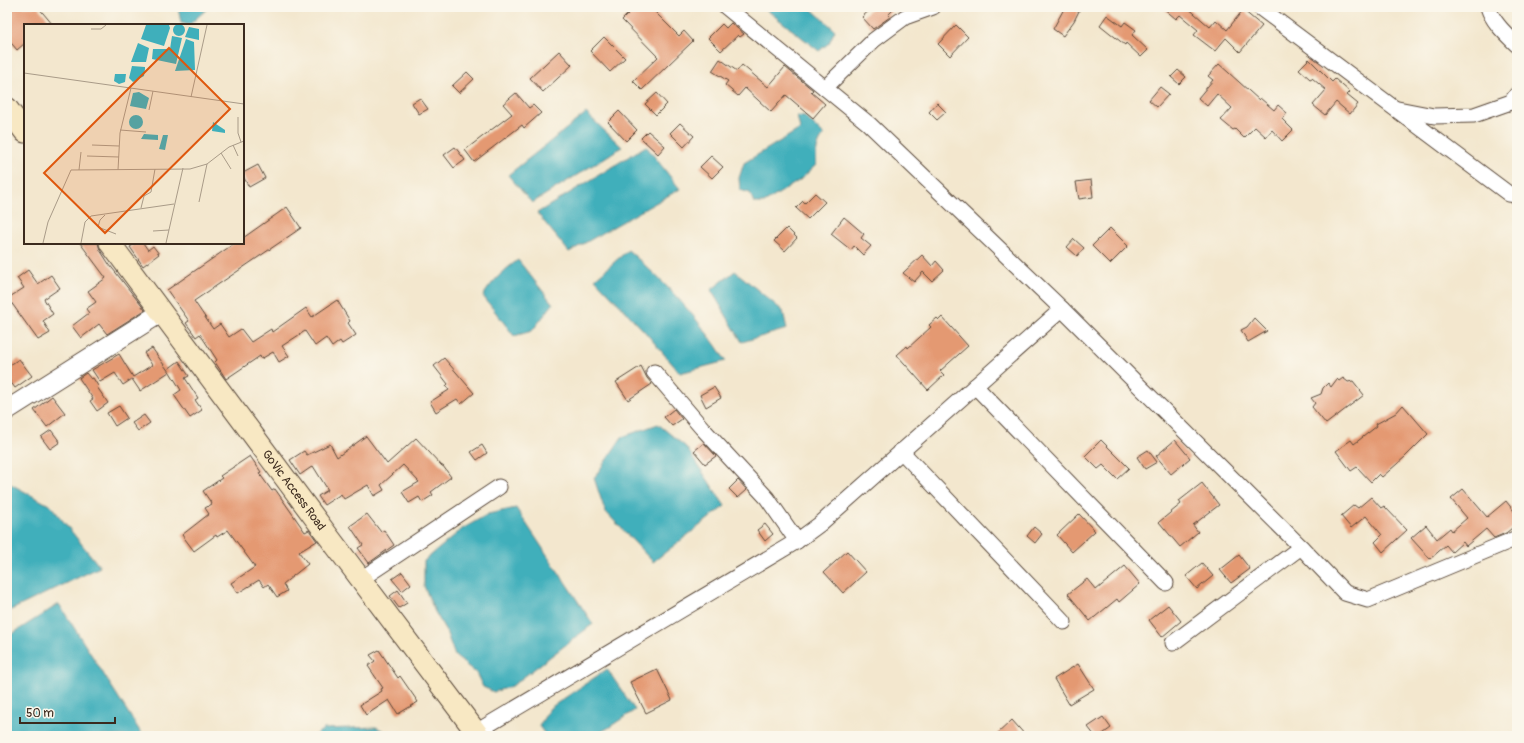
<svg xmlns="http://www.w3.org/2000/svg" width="1524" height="743" font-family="Pangolin,sans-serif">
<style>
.water{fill:#3fafbb;stroke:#3d6c6c}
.building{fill:#e49972}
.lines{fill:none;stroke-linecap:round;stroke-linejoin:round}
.minor-casing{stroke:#574638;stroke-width:17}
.tertiary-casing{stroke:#574638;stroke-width:21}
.secondary-casing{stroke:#574638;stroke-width:23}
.minor{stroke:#fff;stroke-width:15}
.tertiary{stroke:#fff;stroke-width:19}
.secondary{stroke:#f8e8c3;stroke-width:21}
.labels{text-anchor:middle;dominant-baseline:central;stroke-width:3;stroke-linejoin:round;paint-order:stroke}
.street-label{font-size:12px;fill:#3b2a1e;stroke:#fbf7ec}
.inset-road{fill:none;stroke:#a99b88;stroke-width:1}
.view{fill:#df570d;fill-opacity:0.15;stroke:#df570d;stroke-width:2}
.inset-edge{fill:none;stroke:#3b2a1e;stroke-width:2}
</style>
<rect width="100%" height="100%" fill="#fbf7ec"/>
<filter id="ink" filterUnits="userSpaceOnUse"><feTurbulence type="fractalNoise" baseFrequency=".025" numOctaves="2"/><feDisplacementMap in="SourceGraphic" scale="8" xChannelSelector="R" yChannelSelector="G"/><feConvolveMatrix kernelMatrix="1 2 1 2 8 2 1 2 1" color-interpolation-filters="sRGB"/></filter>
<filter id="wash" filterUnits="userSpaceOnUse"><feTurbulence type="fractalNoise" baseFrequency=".012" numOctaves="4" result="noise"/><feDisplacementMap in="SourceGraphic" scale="16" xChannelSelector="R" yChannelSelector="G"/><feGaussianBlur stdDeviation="0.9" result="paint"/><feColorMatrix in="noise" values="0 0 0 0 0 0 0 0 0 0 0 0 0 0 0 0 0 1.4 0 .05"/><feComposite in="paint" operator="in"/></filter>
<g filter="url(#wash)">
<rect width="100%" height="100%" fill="#f3e7ce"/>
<g class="water">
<path d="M178,7h31l-20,18 -8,-2z"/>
<path d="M763,7h46l26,23 -6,13 -10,8z"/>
<path d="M586,113l36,34 -90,56 -24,-28z"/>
<path d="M797,116l8,1 19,18c-8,9 -8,19 -8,30l-16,15 -36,23h-10l-4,-10 -10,-3 -1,-12 5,-15 56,-34z"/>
<path d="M646,146l34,43 -111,63 -32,-39z"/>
<path d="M628,250c37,32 72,69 98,111l-46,12 -35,-41 -50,-53z"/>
<path d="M518,260l35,44 -21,27 -18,5 -31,-40c9,-15 21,-26 35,-36z"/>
<path d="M735,271l48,40 4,18 -45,13 -31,-52z"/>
<path d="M658,424l28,23 39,59 -72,56 -48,-51 -11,-33 28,-41z"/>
<path d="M7,482l44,24 49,61 -93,45z"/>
<path d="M516,508l77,116 -81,62 -18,6 -11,-5 -7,-14 -21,-17 -9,-25 -11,-19 -11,-26v-25l38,-32 26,-15z"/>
<path d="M59,604l84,132h-136v-99z"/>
<path d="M607,669l28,41 -27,18 -15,8h-45l-4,-3 -5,-7 11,-18z"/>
<path d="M376,727l17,9h-80l11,-7z"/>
</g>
<g id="blocks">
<g class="building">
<path d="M7,7h31l15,18h-28v18l-8,7 -10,-12z"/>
<path d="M635,7h15l29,29 5,-5 9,10 -51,49 -9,-9 25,-24 -36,-37z"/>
<path d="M873,7h23l-8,8 2,2 -17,12 -11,-12z"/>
<path d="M1065,7h16l-7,14 -11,15 -10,-7z"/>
<path d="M1162,7h25l23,20 6,-7 11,10 16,-20 19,16 -22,26 -14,-14 -11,13 -21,-16 4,-5 -18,-15 -4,4z"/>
<path d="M1107,15l15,11 3,-4 11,8 -4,5 16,15 -7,7 -15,-14 -1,2 -25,-20z"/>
<path d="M731,23l13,11 -4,3 -2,-2 -17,16 -13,-13 14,-14 4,4z"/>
<path d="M956,25l12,12 -18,19 -12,-12z"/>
<path d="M604,37l21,21 -15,14 -20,-21z"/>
<path d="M559,51l13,14 -29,27 -13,-14z"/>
<path d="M720,59l17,12 5,-6 26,22 17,-20 28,23 -2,2 14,12 -12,14 -27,-23 -15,17 -26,-24 -7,8 -13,-11 3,-4 -16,-10z"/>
<path d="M1309,59l23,23 3,-3 15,13 -3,3 11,9 -8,10 -14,-12 -11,13 -12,-10 13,-15 -14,-12 -2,1 -11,-10z"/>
<path d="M1219,64l40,36 1,-2 14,12 4,-5 9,8 -5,6 11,11 -11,11 -10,-11 -6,7 -11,-10 -11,11 -9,-9 -2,1 -12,-10 11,-12 -15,-14 -10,12 -9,-8 15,-18 -5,-4z"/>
<path d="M1178,70l8,7 -7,7 -8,-7z"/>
<path d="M467,72l7,7 -15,14 -7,-7z"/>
<path d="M1160,87l9,7 -12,13 -8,-7z"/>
<path d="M516,93l13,15 4,-3 8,8 -17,15 -2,-3 -48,37 -9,-12 47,-36 -9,-10z"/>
<path d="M657,93l10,11 -11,11 -11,-11z"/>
<path d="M420,98l8,11 -9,5 -7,-11z"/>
<path d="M937,103l9,9 -9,8 -8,-8z"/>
<path d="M619,111l18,19 -11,11 -18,-19z"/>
<path d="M680,123l14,13 -10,11 -14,-14z"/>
<path d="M648,131l17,15 -7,8 -17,-16z"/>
<path d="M455,147l10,13 -11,8 -10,-13z"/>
<path d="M711,156l12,11 -11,11 -12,-11z"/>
<path d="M258,165l7,13 -16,9 -6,-11v-3z"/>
<path d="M1091,180l2,17 -14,2 -3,-17z"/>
<path d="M815,193l10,9 -17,17 -12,-11 7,-7 2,2z"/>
<path d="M287,207l14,21 -107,73 19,28 7,-5 9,13 12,-8 10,13 20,-13 1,3 34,-24 6,9 25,-17 13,21 -2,2 8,12 -14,9 -2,-3 -8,6 -6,-9 -11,8 -10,-15 -23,15 7,10 -10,6 -6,-10 -12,7 -1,-3 -34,23 -11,-17 2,-2 -17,-26 -4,3 -10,-14 3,-2 -22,-31 68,-47h8v-5z"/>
<path d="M844,217l20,17 -3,4 10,8 -8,9 -9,-9 -3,4 -20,-16z"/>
<path d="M787,228l10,10 -12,13 -11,-10z"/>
<path d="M1110,228l18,18 -18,18 -18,-18z"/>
<path d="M1074,239l10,9 -7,8 -10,-9z"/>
<path d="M80,243h18l2,7 9,14 36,46 -38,24 -8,-10 -18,14 -9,-12 17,-13 -3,-4 10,-7 -8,-11 18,-13z"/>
<path d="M136,243h7l5,7 5,-4 6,8 -16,12 -13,-19z"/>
<path d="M922,255l10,11 4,-5 8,9 -12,11 -9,-9 -9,10 -11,-9z"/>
<path d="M28,270l10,14 13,-9 9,13 -16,11 9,15 -10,7 7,12 -12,7 -30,-42 16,-10 -7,-10z"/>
<path d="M942,317l26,29 -28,25 4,4 -16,15 -31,-35 10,-9 1,2 23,-21 -2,-2 8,-7 2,2z"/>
<path d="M1254,318l13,13 -19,11 -7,-12 6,-3z"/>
<path d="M152,348l17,24 -29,19 -8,-12 -9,6 -8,-12 -15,9 -8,-12 27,-16 14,23 19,-12 -8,-12z"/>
<path d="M444,358l30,35 -13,11 -4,-5 -21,13 -6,-10 19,-12 -3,-4 2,-2 -14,-18z"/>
<path d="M19,359l13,17 -17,12 -8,-11v-10z"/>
<path d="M179,361l10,15 -4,2 13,20 -3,2 7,10 -12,8 -16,-23 7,-5 -13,-21z"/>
<path d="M641,366l6,12 5,6 -24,16 -12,-18z"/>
<path d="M86,373l5,6 2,-1 5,8 -1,1 11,16 -11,8 -7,-10 3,-2 -14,-21z"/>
<path d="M1343,378l5,4 5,-1 11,14 -38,29 -14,-17 3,-4 -4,-5 10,-4 2,-6 5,-5 3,4 6,-8 2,2z"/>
<path d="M714,387l7,11 -15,9 -6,-12z"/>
<path d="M52,396l13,17 -18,14 -13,-17z"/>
<path d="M1403,405l25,29 -23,23 -23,20 -3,-3 -8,8 -14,-15 -6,4 -15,-20 15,-11 3,4 23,-18 -1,-2 20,-11z"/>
<path d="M119,406l8,12 -12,8 -8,-13z"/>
<path d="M674,409l8,10 -10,7 -8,-9z"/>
<path d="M144,415l6,8 -12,8 -6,-8z"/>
<path d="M51,430l9,12 -10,7 -9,-12z"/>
<path d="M366,436l21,28 29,-26 26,28h1l8,11 -20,15 2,3 -11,7 -3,-5 -10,6 -7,-11 17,-10 -16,-17 -22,20 3,5 -10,6 -6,-11 -24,14 -3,-5 -17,11 -6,-9 10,-6 -15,-24 -13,9 -10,-15 14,-9 3,4 23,-11 7,13z"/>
<path d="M1101,440l28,28 -12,11 -14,-14 -5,4 -13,-13z"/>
<path d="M1175,440l15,18 -19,16 -15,-18z"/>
<path d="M704,443l12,13 -11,8 -11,-13z"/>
<path d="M482,445l5,8 -10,7 -6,-8z"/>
<path d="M1148,450l9,12 -12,7 -8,-12z"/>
<path d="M250,456l11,16 -2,1 13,18 3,-2 30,43 4,-2 8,11 -18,11 9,12 -25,20 4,7 -10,6 -9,-13 -4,3 -5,-7 -21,13 -7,-10 24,-16 -27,-37 -11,7 -1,-2 -22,16 -12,-16 27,-21 -4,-6 7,-4 -9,-13 19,-13 -2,-2z"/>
<path d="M738,480l9,10 -9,8 -9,-9z"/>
<path d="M1202,483l17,22 -26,20 5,7 -18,15 -21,-25 22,-18 -2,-3z"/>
<path d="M1463,489l24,28 19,-16 11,14v9l-11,9 -12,5 -8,-9 -20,17 -3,-4 -11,10 -6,-7 -16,14 -19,-21 15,-13 11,14 13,-11 2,3 15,-13 -16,-19z"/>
<path d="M1371,497l10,11 3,-2 23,24 -24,22 -8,-10 7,-7 -16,-19 -15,12 -10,-12 13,-11 4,3z"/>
<path d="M367,514l14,18 3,-2 10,15 -25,18 -11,-15 5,-3 -13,-19z"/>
<path d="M1079,514l16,17 -23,21 -15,-17z"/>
<path d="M765,524l8,10 -8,7 -8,-11z"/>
<path d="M1034,527l8,7 -7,9 -8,-7z"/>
<path d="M847,551l19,21 -23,21 -19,-21z"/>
<path d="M1239,555l11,14 -19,14 -11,-13z"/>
<path d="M1202,563l11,13 -16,13 -11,-13z"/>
<path d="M1125,566l15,18 -21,18 -2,-3 -27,22 -22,-27 19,-15 9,11z"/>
<path d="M402,572l9,12 -9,7 -10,-12z"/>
<path d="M398,590l9,13 -8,5 -9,-12z"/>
<path d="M1168,605l13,16 -19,16 -13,-17z"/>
<path d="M379,650l19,28 2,-2 18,26 -20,12 -9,-14 -23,15 -6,-10 22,-14 -1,-2 2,-1 -15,-22 7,-5 -5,-6z"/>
<path d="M1078,664l16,25 -25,15 -15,-25z"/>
<path d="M657,669l15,31 -26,13 -16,-31z"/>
<path d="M1103,717l8,11 -11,8h-5l-7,-9z"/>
<path d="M1012,720l14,16h-31z"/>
</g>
</g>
</g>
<g filter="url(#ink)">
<use href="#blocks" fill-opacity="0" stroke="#574638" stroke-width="1"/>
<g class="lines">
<defs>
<g id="minor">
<path d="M726,7l143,117 193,185 239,238 44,46 23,7 149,-62"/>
<path d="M1259,7l250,187 8,1"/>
<path d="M1488,7c5,16 18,27 29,38"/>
<path d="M825,88l49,-48 31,-23 28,-10"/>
<path d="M1398,109l36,7 40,-1 37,-13 6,-8"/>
<path d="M654,372l48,56 65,70 30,43"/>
<path d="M975,386l191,197"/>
<path d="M901,451l163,171"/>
<path d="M361,579l138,-92"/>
<path d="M1173,643l128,-96"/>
<path d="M476,732l321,-191 23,-17 242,-215"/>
</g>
<path id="tertiary" d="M7,410l155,-98"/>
<g id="secondary">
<path d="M7,108l18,24"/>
<path id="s1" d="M110,243l216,290 153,203"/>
</g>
</defs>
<use href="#minor" class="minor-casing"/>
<use href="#tertiary" class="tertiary-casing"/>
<use href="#secondary" class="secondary-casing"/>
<use href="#minor" class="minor"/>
<use href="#tertiary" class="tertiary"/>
<use href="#secondary" class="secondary"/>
</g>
</g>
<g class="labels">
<g class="street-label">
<text stroke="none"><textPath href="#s1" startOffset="308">GoVic Access Road</textPath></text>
</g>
</g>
<g transform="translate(24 24)">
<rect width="220" height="220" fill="#f3e7ce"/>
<path d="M149 6a6 6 0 1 1 12 0a6 6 0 1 1-12 0ZM122,1h23l1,3 -6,18 -23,-7zM165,3l10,2v11l-14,-3zM148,12l10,2 -6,26 -24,-5 1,-10h17zM162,15l8,3 1,28 -20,1zM114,19l11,5 -3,14h-15zM108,42l13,1v2l-1,7 -11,6 -4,-4zM91,50h11l-1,8 -6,2 -5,-3zM115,68l10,6 -3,11 -16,-3 3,-13zM105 98a7 7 0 1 1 14 0a7 7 0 1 1-14 0ZM189,98l12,8v3l-13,-2zM120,110l14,1v5l-17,-1zM139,111h5l-3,15 -6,-1z" fill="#3fafbb"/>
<path class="inset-road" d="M67,5h10l5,-4M0,49l220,31M167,73l16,-72M125,86l4,-19M214,93v16l3,9M96,106l26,2M68,121l27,1M209,121l5,11M197,129l10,16M63,132l32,1M55,146l2,-18M94,146l2,-37 11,-45M175,178l8,-38M117,184l3,-12 7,-4 4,-23M81,191l-5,5 -2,7 18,7M129,207l16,-1M19,219l5,-21 23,-52 119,-1 17,-5 22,-17 15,-6M57,219l4,-21 6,-6 83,-12M142,219l17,-75"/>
<path class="view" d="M145,24l61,61 -125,124 -61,-60z"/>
<rect width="220" height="220" class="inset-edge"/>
</g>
<rect width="1524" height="743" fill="none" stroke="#fbf7ec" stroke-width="24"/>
<path d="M20 717v6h95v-6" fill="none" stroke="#3b2a1e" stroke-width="2"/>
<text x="26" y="717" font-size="12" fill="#3b2a1e" stroke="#fbf7ec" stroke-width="3" paint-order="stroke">50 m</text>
</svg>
